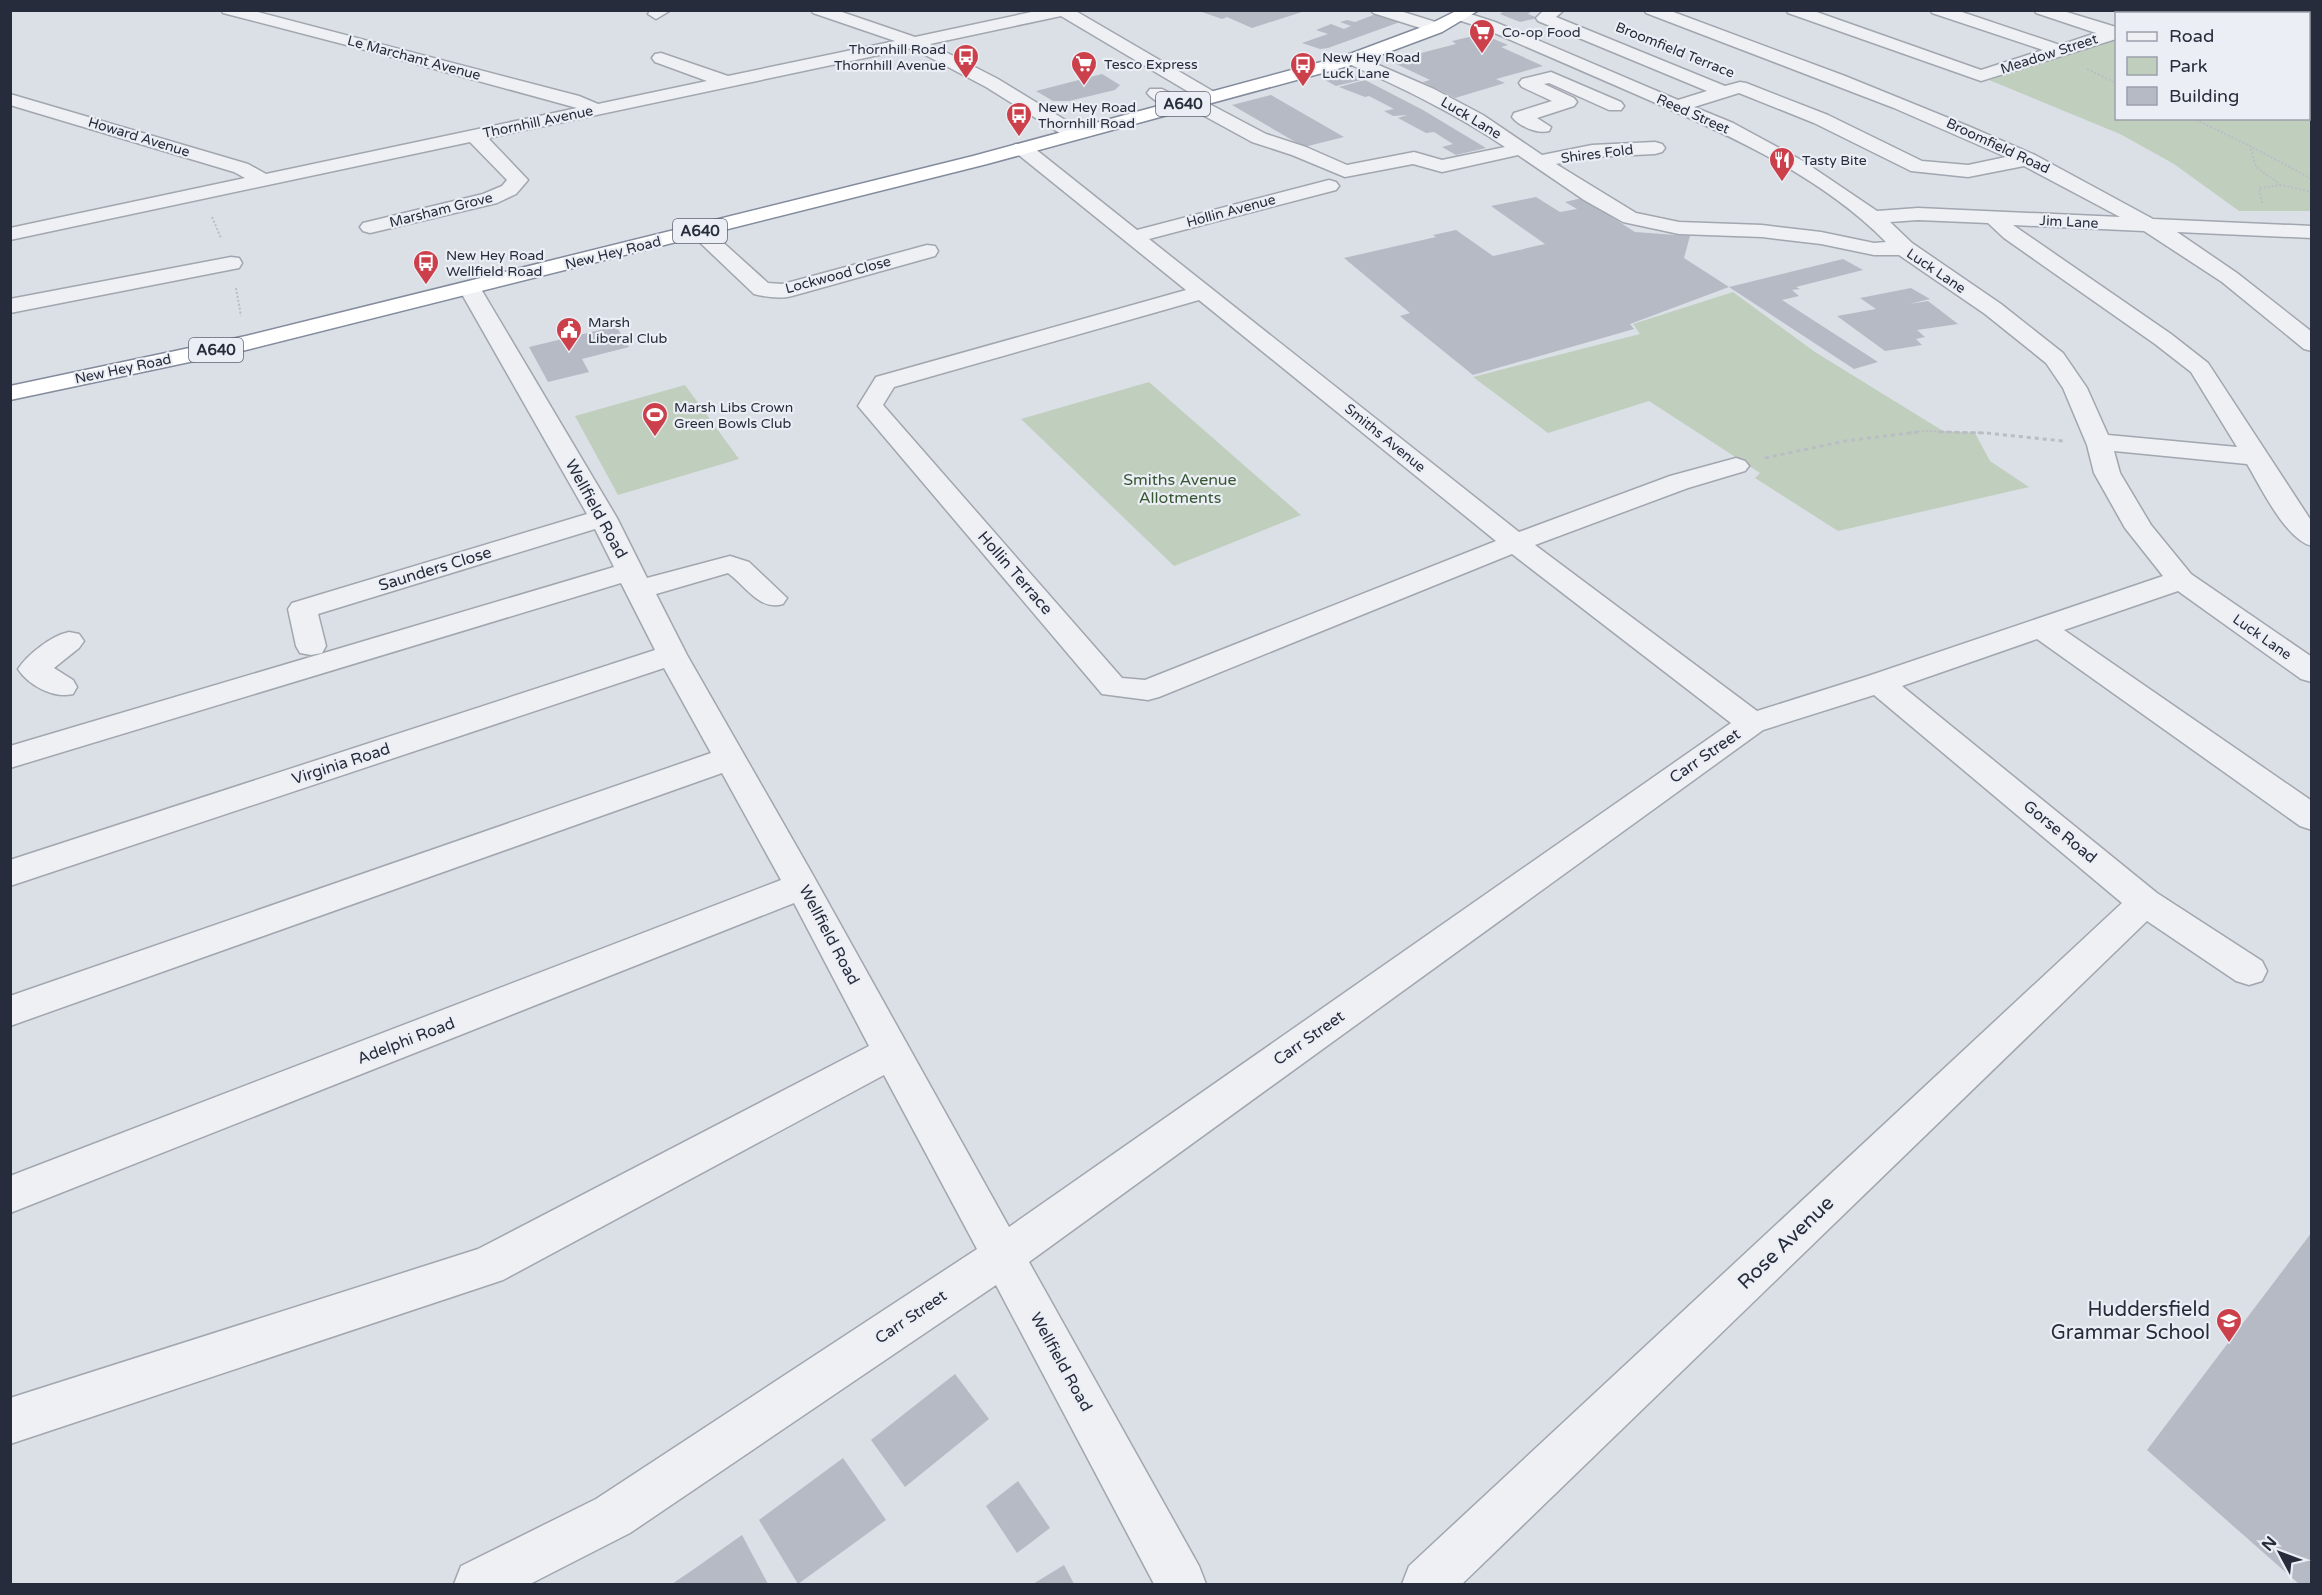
<svg xmlns="http://www.w3.org/2000/svg" width="2322" height="1595" font-family="'Varela Round',sans-serif">
<style>
.green{fill:#c0cfbd}
.building{fill:#b6bac5}
.lines{fill:none;stroke-linecap:round;stroke-linejoin:round}
.minor-casing{stroke:#a1a6af;stroke-width:3}
.highway-casing{stroke:#838b9c;stroke-width:3}
.path-far1{stroke:#babdc4;stroke-width:2;stroke-dasharray:2 2;stroke-linecap:butt}
.path{stroke:#babdc4;stroke-width:3;stroke-dasharray:4 4;stroke-linecap:butt}
.minor{fill:#eef0f4;fill-rule:evenodd}
.highway{fill:#fff;fill-rule:evenodd}
.labels{text-anchor:middle;dominant-baseline:central;stroke-width:4.5;stroke-linejoin:round;paint-order:stroke}
.far-poi-label{font-size:14px;fill:#262c3b;stroke:#ebeef4;text-anchor:start}
.far-street-label{font-size:14px;fill:#262c3b;stroke:#ebeef4}
.shield{fill:#ebeef4;stroke:#616672;stroke-width:1.5}
.shield-label{font-size:15px;font-weight:bold;fill:#262c3b}
.park-label{font-size:16px;fill:#375733;stroke:#ebeef4}
.street-label{font-size:16px;fill:#262c3b;stroke:#ebeef4}
.near-street-label{font-size:20px;fill:#262c3b;stroke:#ebeef4}
.near-poi-label{font-size:20px;fill:#262c3b;stroke:#ebeef4;text-anchor:end}
</style>
<rect width="100%" height="100%" fill="#dbdfe6"/>
<g class="green">
<path d="M2116,40v78h192l1,-11 2,1v103h-72l-65,-47 -54,-30 -131,-54z"/>
<path d="M1733,292l82,60 128,79 32,2 15,28 39,26 -191,44 -83,-53 5,-5 -111,-72 -101,32 -75,-56 167,-43 -7,-10z"/>
<path d="M1149,382l152,133 -127,51 -153,-147z"/>
<path d="M685,385l54,74 -121,36 -43,-79z"/>
</g>
<g class="building">
<path d="M1229,10l3,2 73,-1 -53,17 -25,-11 -5,2 -23,-8z"/>
<path d="M1506,10h27l-5,4 10,4 -18,4 -20,-8z"/>
<path d="M1376,14l24,8 -72,26 -8,1 -18,-6 26,-9 -12,-4 15,-6 13,5 7,-3 -11,-4 7,-2 8,2z"/>
<path d="M1482,34l26,11 -7,2 42,19 -47,13 9,4 -50,15 -32,-16 7,-2 -40,-19 66,-17 -4,-3z"/>
<path d="M1102,74l18,11 -5,5 -46,11h-16l-17,-10z"/>
<path d="M1350,74l15,5 -29,7 -11,-6z"/>
<path d="M1365,80l58,30 63,38 -30,7 -14,-8 11,-3 -19,-12 -8,1 -28,-15 9,-3 -14,1 -9,-5 10,-2 -25,-13 -4,1 -26,-10z"/>
<path d="M1271,95l73,42 -40,10 -72,-42z"/>
<path d="M1536,197l24,15 17,-3 -12,-7 17,-4 53,34 55,4 -6,22 45,29 -99,37 4,5 -161,46 -73,-59 10,-3 -66,-55 92,-21 -3,-2 23,-5 37,26 52,-12 -54,-38z"/>
<path d="M1843,259l20,11 -67,17 4,2 -8,1 7,6 -17,4 96,62 -24,7 -125,-82z"/>
<path d="M1911,288l19,11 -21,5 19,-3 30,23 -41,6 8,7 -9,2 6,6 -37,6 -48,-35 39,-7 -16,-11z"/>
<path d="M616,326l13,21 -47,12 7,13 -41,10 -19,-35z"/>
<path d="M2312,1232v352h-13l-152,-134z"/>
<path d="M955,1374l34,45 -84,68 -34,-47z"/>
<path d="M843,1458l43,62 -88,64 -39,-64z"/>
<path d="M1018,1481l32,47 -33,25 -31,-47z"/>
<path d="M742,1535l26,49h-96l22,-15z"/>
<path d="M1064,1565l10,19h-41z"/>
</g>
<g class="lines">
<defs>
<g id="minor">
<path d="M221,10h29l329,86 19,8 109,-23 -52,-19 -3,-4 3,-4 6,-1 67,23 167,-35 -82,-28 -2,-3h25l79,27 126,-27h33l142,83 3,4 -3,4h-12l-143,-85 -131,28 68,35 82,50 2,4 -2,4h-14l-80,-50 -74,-39 -424,90 40,42 -12,14 -19,9 -127,30 -7,-2 -3,-4 3,-4 120,-29 19,-8 5,-6 -37,-38 -460,98v-12l235,-50 -11,-6 -224,-67v-11l238,70 18,10 311,-66 -219,-60 -135,-35z"/>
<path d="M1371,10h26l45,14 2,4 -8,5 -63,-20z"/>
<path d="M1544,10h20l-8,7 169,69 15,-4 6,1 82,32 94,46 46,4 38,-8 -112,-49 -248,-95 -2,-3h24l177,66 123,50 67,29 118,64 159,7v12l-135,-6 60,41 75,59v19l-8,-2 -82,-67 -78,-51 -131,-6 158,109 37,29 104,159v24c-27,-7 -51,-59 -65,-82l-133,-13 6,22 31,52 40,49 121,83v25l-11,-3 -123,-88 -114,39 248,171v29l-12,-4 -263,-187 -135,47 255,207 105,68 5,10 -5,10 -13,4 -13,-4 -89,-60 -685,663h-60l7,-18 713,-663 -248,-208 -111,35 -734,532 170,304 7,18h-52l-158,-299 -366,248 -100,51h-76l7,-18 135,-67 381,-250 -93,-174 -381,205 -493,164v-46l468,-149 391,-203 -75,-143 -784,310v-37l771,-296 -59,-107 -712,253v-30l701,-243 -47,-85 -654,218v-26l645,-210 -34,-67 -611,185v-22l604,-179 -19,-38 -277,85 8,32 -4,7 -11,2 -11,-2 -4,-7 -8,-37 4,-6 295,-89 -128,-225 3,-5 8,-2 8,2 3,5 136,229 30,60 83,-22 19,6 38,36 -4,6c-24,7 -37,-18 -55,-31l-72,21 31,61 127,222 195,350 722,-504 -219,-169 -353,143 -11,3 -46,-6 -244,-288 18,-29 310,-87 -171,-138 -3,-4 3,-4h14l108,86 192,-50 7,2 3,4 -3,4 -187,49 370,293 151,-56 66,-18 9,3 4,5 -4,5 -57,17 -153,57 222,166 111,-35 295,-100 -38,-48 -31,-55 -7,-28 -24,-57 -17,-25 -61,-49 -86,-59h-25l-53,-11 -59,-7 -83,-3 -56,-12 -39,-22 -66,-45 -76,17 -29,-8 -68,13 -53,-22 -40,-13 -64,-35c-11,6 -33,-4 -41,-14l3,-4h12l22,11 8,-3 6,1 68,36 40,13 41,18 67,-13 28,8 63,-13c-50,-34 -103,-59 -158,-84l-3,-4 3,-4 6,-1 81,35 49,26 59,40 50,-10 63,-3 7,2 3,4 -3,4 -7,2 -63,3 -36,7 80,49 43,9 83,3 59,7 53,11 12,-1c-66,-67 -159,-108 -244,-145 -53,-23 -106,-46 -159,-69l-28,-9 -2,-3 8,-5 34,11 183,78 29,-9 -169,-70 -2,-3zM1739,93l75,30 97,48 57,6 56,-11 96,51 -202,-9 -41,3 -74,-50 -70,-38 -39,-16zM1918,220l70,3 16,15 151,106 36,28 46,75 -129,-12 -21,-47 -24,-35 -62,-49 -89,-61 -22,-21zM1199,300l297,241 -351,139 -23,-2 -239,-273 11,-18z"/>
<path d="M1786,10h25l170,60 62,-20 -111,-37 -2,-3h26l104,35 36,-12 -60,-20 -2,-3h26l56,17v12l-135,42 -193,-68z"/>
<path d="M2141,10h24l2,4h-24z"/>
<path d="M2233,10h28l2,4h-27z"/>
<path d="M650,11v-1h21l-15,9 -8,-5z"/>
<path d="M2308,54l4,1v10l-4,-1z"/>
<path d="M1551,72l70,30 3,4 -3,4h-12l-60,-27 -5,1 30,14 3,4 -3,4 -37,12 14,9 -2,4c-12,3 -30,-5 -37,-14l2,-4 38,-12 -30,-14 -3,-4 3,-4z"/>
<rect x="2308" y="95" width="4" height="11"/>
<path d="M699,225l7,2 62,56 15,1 144,-39 8,1 3,5 -3,5 -143,40c-12,3 -26,1 -38,-2l-62,-59 -3,-4 3,-4z"/>
<path d="M231,257l8,1 3,5 -3,5 -229,45v-14z"/>
<path d="M69,632l10,2 5,7 -5,7 -25,20 19,12 4,7 -4,7c-19,5 -45,-9 -55,-25 10,-15 33,-33 51,-37z"/>
</g>
<path id="highway" d="M1458,10h21l-37,22 -83,31 -372,101 -741,186 -236,50v-14l236,-50 727,-180 374,-101 83,-31z"/>
</defs>
<use href="#minor" class="minor-casing"/>
<use href="#highway" class="highway-casing"/>
<g class="path-far1">
<path d="M2087,69l29,14"/>
<path d="M2192,118l58,28"/>
<path d="M2281,185l-25,-18 -6,-21 62,33"/>
<path d="M2262,203l-3,-15 22,-3 31,7"/>
<path d="M212,217l9,21"/>
<path d="M236,288l5,28"/>
<path d="M1906,433l16,-2 64,2"/>
</g>
<g class="path">
<path d="M1939,432l47,1 77,8"/>
<path d="M1765,458l80,-17 73,-9"/>
</g>
<use href="#minor" class="minor"/>
<use href="#highway" class="highway"/>
</g>
<defs>
<symbol id="supermarket-pin" viewBox="-11 -11 22 30"><path d="M0 17L-7.5 6A9.5 9.5 0 1 1 7.5 6Z" fill="#cb404a" stroke="#ebeef4"/><path d="M-6-5.5h2.5l.6 2H6L4.5 2H-2.5L-4.4-4H-6ZM-1.5 3.2a1.3 1.3 0 1 0 .1 0ZM3 3.2a1.3 1.3 0 1 0 .1 0Z" fill="#fff"/></symbol>
<symbol id="bus-pin" viewBox="-11 -11 22 30"><path d="M0 17L-7.5 6A9.5 9.5 0 1 1 7.5 6Z" fill="#cb404a" stroke="#ebeef4"/><path d="M-5-6H5V4H4V6H2V4H-2V6H-4V4H-5ZM-3.5-4V0h7V-4ZM-3.5 1.2v1.5H-2V1.2ZM2 1.2v1.5H3.5V1.2Z" fill="#fff"/></symbol>
<symbol id="restaurant-pin" viewBox="-11 -11 22 30"><path d="M0 17L-7.5 6A9.5 9.5 0 1 1 7.5 6Z" fill="#cb404a" stroke="#ebeef4"/><path d="M-5-6h1v4h1v-4h1v4h1v-4h1v5L-1.5 .5V6h-2V.5L-5-1ZM5-6V6H3V1.5H1.5Q1.5-4 5-6Z" fill="#fff"/></symbol>
<symbol id="civic-pin" viewBox="-11 -11 22 30"><path d="M0 17L-7.5 6A9.5 9.5 0 1 1 7.5 6Z" fill="#cb404a" stroke="#ebeef4"/><path d="M-.6-6.5H3V-4.5H.6V-3L4-1V1h2V6H-6V1h2V-1L-.6-3ZM-1.2 2.5V6h2.4V2.5Z" fill="#fff"/></symbol>
<symbol id="stadium-pin" viewBox="-11 -11 22 30"><path d="M0 17L-7.5 6A9.5 9.5 0 1 1 7.5 6Z" fill="#cb404a" stroke="#ebeef4"/><path d="M0-5a6.5 5 0 1 0 0 10a6.5 5 0 1 0 0-10ZM-3.5-1.8h7v3.6h-7Z" fill="#fff"/></symbol>
<symbol id="school-pin" viewBox="-11 -11 22 30"><path d="M0 17L-7.5 6A9.5 9.5 0 1 1 7.5 6Z" fill="#cb404a" stroke="#ebeef4"/><path d="M0-5L7-2L0 1L-7-2ZM-4 1L0 2.5L4 1V4Q0 6-4 4Z" fill="#fff"/></symbol>
</defs>
<g fill-rule="evenodd">
<use href="#supermarket-pin" x="1467" y="17" width="30" height="40"/>
<use href="#bus-pin" x="951" y="42" width="30" height="40"/>
<use href="#supermarket-pin" x="1069" y="49" width="30" height="40"/>
<use href="#bus-pin" x="1288" y="50" width="30" height="40"/>
<use href="#bus-pin" x="1004" y="100" width="30" height="40"/>
<use href="#restaurant-pin" x="1767" y="145" width="30" height="40"/>
<use href="#bus-pin" x="411" y="248" width="30" height="40"/>
<use href="#civic-pin" x="554" y="315" width="30" height="40"/>
<use href="#stadium-pin" x="640" y="400" width="30" height="40"/>
<use href="#school-pin" x="2214" y="1306" width="30" height="40"/>
</g>
<g class="labels">
<g class="far-poi-label">
<text x="1502" y="32">Co-op Food</text>
<text x="946" y="49" text-anchor="end">Thornhill Road<tspan x="946" dy="16">Thornhill Avenue</tspan></text>
<text x="1322" y="57">New Hey Road<tspan x="1322" dy="16">Luck Lane</tspan></text>
<text x="1104" y="64">Tesco Express</text>
<text x="1038" y="107">New Hey Road<tspan x="1038" dy="16">Thornhill Road</tspan></text>
<text x="1802" y="160">Tasty Bite</text>
<text x="446" y="255">New Hey Road<tspan x="446" dy="16">Wellfield Road</tspan></text>
<text x="588" y="322">Marsh<tspan x="588" dy="16">Liberal Club</tspan></text>
<text x="674" y="407">Marsh Libs Crown<tspan x="674" dy="16">Green Bowls Club</tspan></text>
</g>
<g class="far-street-label">
<text transform="translate(1675 50) rotate(22)">Broomfield Terrace</text>
<text transform="translate(2049 54) rotate(-18)">Meadow Street</text>
<text transform="translate(414 58) rotate(15)">Le Marchant Avenue</text>
<text transform="translate(1693 114) rotate(24)">Reed Street</text>
<text transform="translate(1471 118) rotate(31)">Luck Lane</text>
<text transform="translate(538 122) rotate(-12)">Thornhill Avenue</text>
<text transform="translate(139 137) rotate(17)">Howard Avenue</text>
<text transform="translate(1998 146) rotate(25)">Broomfield Road</text>
<text transform="translate(1597 154) rotate(-7)">Shires Fold</text>
<text transform="translate(441 210) rotate(-14)">Marsham Grove</text>
<text transform="translate(1231 211) rotate(-15)">Hollin Avenue</text>
<text transform="translate(2069 222) rotate(3)">Jim Lane</text>
<text transform="translate(613 253) rotate(-14)">New Hey Road</text>
<text transform="translate(1936 271) rotate(34)">Luck Lane</text>
<text transform="translate(838 275) rotate(-15)">Lockwood Close</text>
<text transform="translate(123 369) rotate(-12)">New Hey Road</text>
<text transform="translate(1385 438) rotate(39)">Smiths Avenue</text>
<text transform="translate(2262 637) rotate(35)">Luck Lane</text>
</g>
<g class="shield">
<rect x="1156" y="92" width="54" height="24" rx="4.5"/>
<rect x="673" y="219" width="54" height="24" rx="4.5"/>
<rect x="189" y="338" width="54" height="24" rx="4.5"/>
</g>
<g class="shield-label">
<text x="1183" y="104">A640</text>
<text x="700" y="231">A640</text>
<text x="216" y="350">A640</text>
</g>
<g class="park-label">
<text x="1180" y="480">Smiths Avenue<tspan x="1180" dy="18">Allotments</tspan></text>
</g>
<g class="street-label">
<text transform="translate(596 509) rotate(61)">Wellfield Road</text>
<text transform="translate(435 569) rotate(-17)">Saunders Close</text>
<text transform="translate(1015 573) rotate(49)">Hollin Terrace</text>
<text transform="translate(1705 756) rotate(-35)">Carr Street</text>
<text transform="translate(341 764) rotate(-18)">Virginia Road</text>
<text transform="translate(2060 832) rotate(39)">Gorse Road</text>
<text transform="translate(829 935) rotate(62)">Wellfield Road</text>
<text transform="translate(1309 1038) rotate(-35)">Carr Street</text>
<text transform="translate(406 1041) rotate(-21)">Adelphi Road</text>
<text transform="translate(911 1317) rotate(-34)">Carr Street</text>
<text transform="translate(1061 1362) rotate(61)">Wellfield Road</text>
</g>
<g class="near-street-label">
<text transform="translate(1786 1243) rotate(-44)">Rose Avenue</text>
</g>
<g class="near-poi-label">
<text x="2210" y="1310">Huddersfield<tspan x="2210" dy="23">Grammar School</tspan></text>
</g>
</g>
<rect width="2322" height="1595" fill="none" stroke="#262c3b" stroke-width="24"/>
<rect x="2115" y="12" width="195" height="108" fill="#ebeef4" stroke="#9ca0aa" stroke-width="1.5"/>
<rect x="2127" y="32" width="30" height="9" fill="#eef0f4" stroke="#9ca0aa" stroke-width="1.5"/>
<text x="2169" y="42" font-size="18" fill="#262c3b">Road</text>
<rect x="2127" y="57" width="30" height="18" fill="#c0cfbd" stroke="#9ca0aa" stroke-width="1.5"/>
<text x="2169" y="72" font-size="18" fill="#262c3b">Park</text>
<rect x="2127" y="87" width="30" height="18" fill="#b6bac5" stroke="#9ca0aa" stroke-width="1.5"/>
<text x="2169" y="102" font-size="18" fill="#262c3b">Building</text>
<g transform="translate(2280 1553) rotate(311)" stroke="#ebeef4" stroke-width="4.5" paint-order="stroke">
<path d="M0-4.5L10 22L0 15L-10 22Z" fill="#262c3b"/>
<text y="-9" font-size="16" font-weight="bold" text-anchor="middle" fill="#262c3b">N</text>
</g>
</svg>
